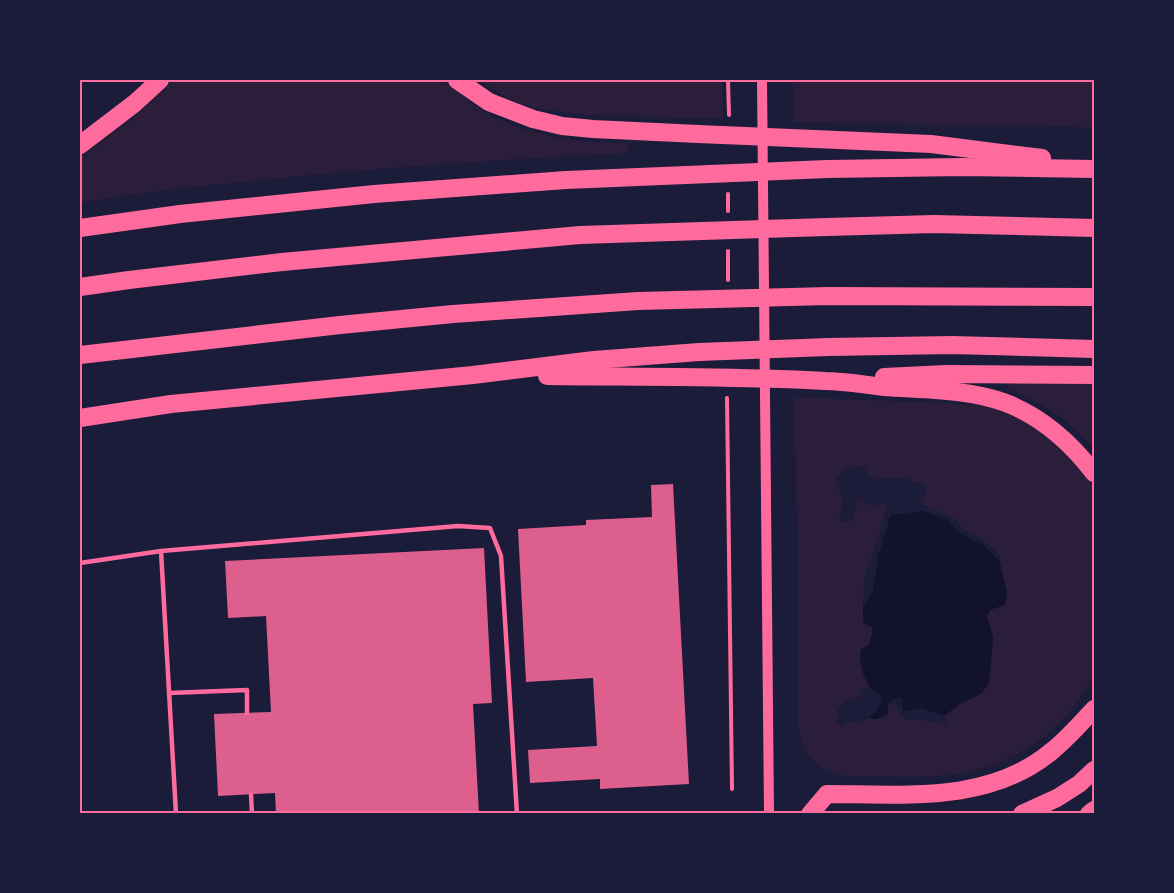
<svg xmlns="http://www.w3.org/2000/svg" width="1174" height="893" font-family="Spectral,serif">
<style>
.green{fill:#2a1e3b;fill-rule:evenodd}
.water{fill:#12122b}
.building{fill:#dd5f8e}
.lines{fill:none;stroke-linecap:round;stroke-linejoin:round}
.path{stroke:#ff6b9d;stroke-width:4}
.service{stroke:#ff6b9d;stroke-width:4.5}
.tertiary{stroke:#ff6b9d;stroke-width:10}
.motorway{stroke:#ff6b9d;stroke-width:18}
.neatline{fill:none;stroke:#ff6b9d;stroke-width:2}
</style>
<rect width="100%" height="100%" fill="#1b1b3a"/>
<g class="green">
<path d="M174,80h267l39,29 17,9 20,9 42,11 31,4 38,1 1,10c-120,6 -240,14 -360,26 -63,7 -127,12 -189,24v-45l53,-40z"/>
<path d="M478,80h244l1,39 -135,-4 -50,-6 -22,-7z"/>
<path d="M793,80h301v48l-60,-3h-109l-132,-3z"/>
<path d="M1008,382l86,1v66c-25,-29 -51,-46 -86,-60l-1,-5z"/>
<path d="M794,397l150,6 35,2 16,4 16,6 34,18 47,47 2,5v189c-25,55 -84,95 -145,101 -34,4 -68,1 -102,1 -39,-6 -47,-29 -50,-64v-181zM863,466l9,13 34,-1 9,5 6,-1 5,5 -4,18 21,8 13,7 7,10 12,5 15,10 10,11 -1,4 8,32 -17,18 -3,7 6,20 -4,46 -7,10 -22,11 -16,12 3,8 -23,-4 -20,-1 -10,-15h-6l-11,15 -8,-1 -12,5 -8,-2 -7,5 -5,-3v-14l9,-9 13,-2 2,-8 9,-4 -8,-19 10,-33v-7l-9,-4 1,-45 17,-49 6,-24h-17l-13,-8 -1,13 -5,12 -12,-1 4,-23 -8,-19 9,-10z"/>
</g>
<path class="water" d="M923,511l26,9 8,12 26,13 16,15 8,32 -2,13 -15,5 -3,6 6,21 -4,46 -7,10 -22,11 -16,12 -23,-8 -18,3 -1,-13h-6l-8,6v10l-11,5 -8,-1 9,-9 4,-12c-4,-3 -9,-6 -12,-10 -7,-9 -12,-27 -9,-38l8,-4 3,-11v-7l-9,-4v-17l10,-14 5,-35 13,-42z"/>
<g class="building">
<path d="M673,484l16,300 -89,5v-10l-70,4 -2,-33 69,-4 -4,-68 -67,4 -8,-153 68,-4v-5l66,-3 -1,-32z"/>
<path d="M484,548l8,155 -19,1 6,110h-203l-1,-21 -57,3 -4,-82 57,-2 -5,-96 -38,2 -3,-57z"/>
</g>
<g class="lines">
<g class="path">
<path d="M728,80l1,35"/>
<path d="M728,211v-17"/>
<path d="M728,280v-29"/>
<path d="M727,398l5,391"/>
</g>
<g class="service">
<path d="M80,563l81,-12"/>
<path d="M169,693l78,-3v23"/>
<path d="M251,794l1,20"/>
<path d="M176,814l-15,-263 297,-25 32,2 11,28 16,258"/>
</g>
<path class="tertiary" d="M762,80l7,734"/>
<g class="motorway">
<path d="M457,80l32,22 44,17 29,7 31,3 105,5 233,10 111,14"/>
<path d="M80,145l55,-42 25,-23"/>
<path d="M80,228l100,-14 194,-20 192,-14 261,-11 134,-2 133,2"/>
<path d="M80,287l49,-7 153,-18 298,-27 247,-8 107,-3 160,4"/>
<path d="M80,355l260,-30 113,-11 185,-13 190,-5 266,1"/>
<path d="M547,376c93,1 186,0 278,5 20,0 40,4 59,6 41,3 84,2 122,16 36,14 65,40 88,70"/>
<path d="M884,377l62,-3 148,1"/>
<path d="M80,418l91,-14 302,-29 121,-15 105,-8 129,-5 124,-2 142,4"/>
<path d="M810,814l17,-20c77,0 162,10 225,-43 16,-13 29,-28 42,-42"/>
<path d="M1022,814l35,-16 22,-14 15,-14"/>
<path d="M1089,814l5,-4"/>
</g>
</g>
<rect width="1174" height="893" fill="none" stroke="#1b1b3a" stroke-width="162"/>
<rect x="81" y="81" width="1012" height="731" class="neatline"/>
</svg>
